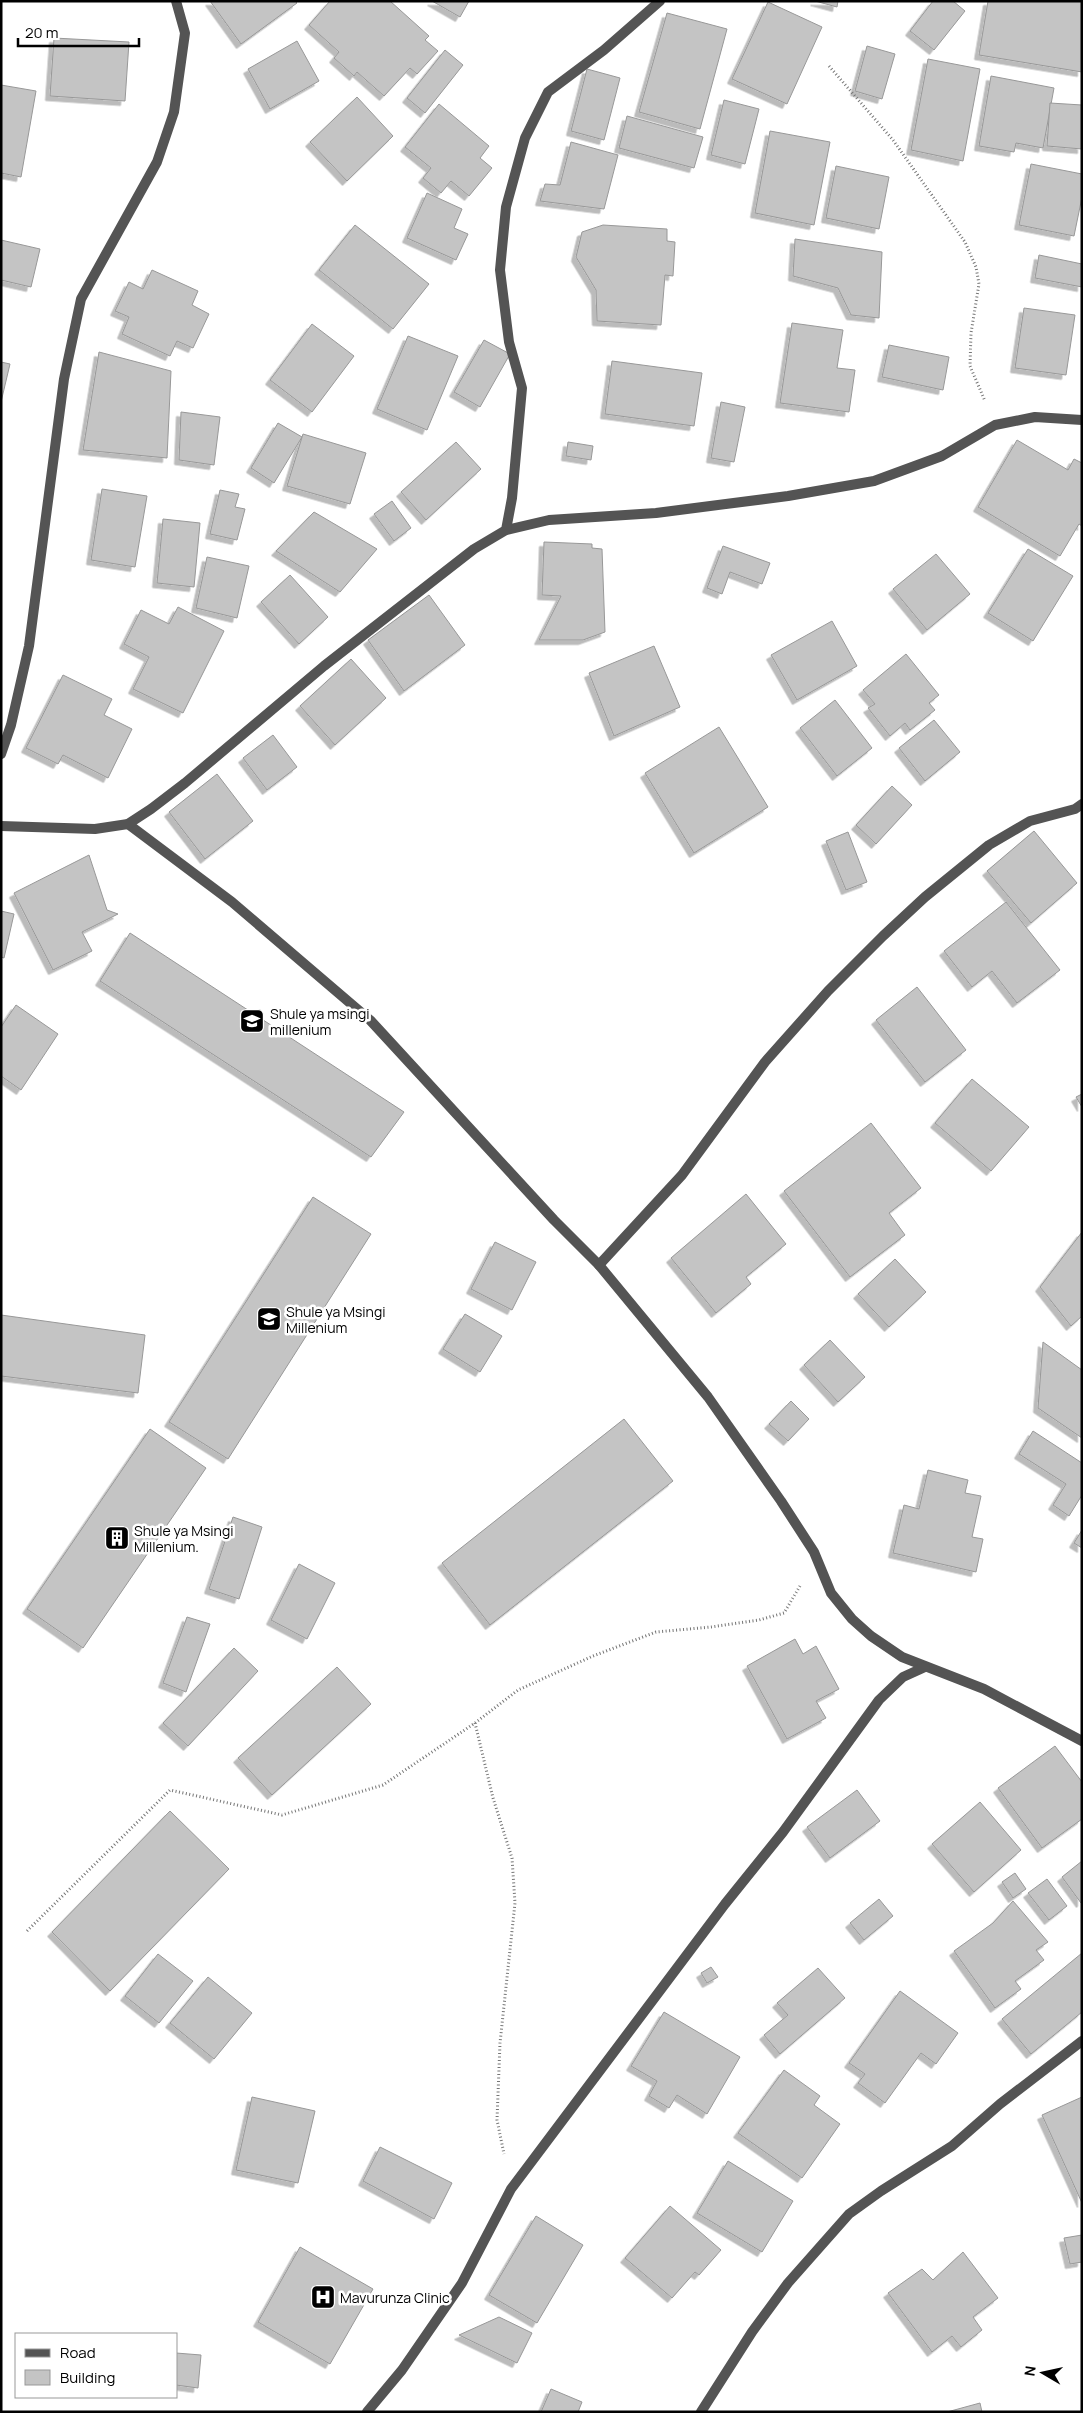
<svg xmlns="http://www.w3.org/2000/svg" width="1083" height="2413" font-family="Manrope,sans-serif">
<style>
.building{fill:#c4c4c4;stroke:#989898;filter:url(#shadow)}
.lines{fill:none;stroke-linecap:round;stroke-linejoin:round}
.path{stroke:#767676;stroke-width:3;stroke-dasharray:1 2.5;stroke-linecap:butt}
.street{stroke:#545454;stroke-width:10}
.labels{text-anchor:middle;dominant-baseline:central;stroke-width:5;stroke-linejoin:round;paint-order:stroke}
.poi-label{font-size:14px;fill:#000;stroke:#fff;text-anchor:start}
</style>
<defs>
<filter id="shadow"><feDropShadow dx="-4.5" dy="4.5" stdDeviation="0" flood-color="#0004"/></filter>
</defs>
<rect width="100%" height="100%" fill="#fff"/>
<g class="building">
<path d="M210,1h85l2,2 -56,41z"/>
<path d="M330,1h60l39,35 -4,4 13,11 -21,23 -7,-6 -26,28 -27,-24 -3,4 -20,-18 5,-6 -30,-27z"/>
<path d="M432,1h37l-9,16z"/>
<path d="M815,1h23l-1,6z"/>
<path d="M933,1h20l12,10 -31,39 -24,-19z"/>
<path d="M988,1h94v71l-103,-17z"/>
<path d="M768,2l54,25 -35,77 -55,-25z"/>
<path d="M667,13l60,16 -27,100 -61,-17z"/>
<path d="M54,38l75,4 -4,59 -75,-5z"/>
<path d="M297,41l22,40 -49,28 -22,-40z"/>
<path d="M867,46l28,8 -13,45 -27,-8z"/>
<path d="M445,50l18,15 -38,48 -18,-15z"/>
<path d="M928,59l52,10 -17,92 -52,-11z"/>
<path d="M587,69l33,9 -16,62 -33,-9z"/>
<path d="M991,76l63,12 -11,60 -27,-5 -2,9 -35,-6z"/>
<path d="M1,85l35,6 -15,86 -20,-4z"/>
<path d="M357,97l36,39 -46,45 -37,-39z"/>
<path d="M724,100l35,9 -14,55 -34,-9z"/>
<path d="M1050,103l32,2v44l-35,-3z"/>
<path d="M439,104l50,42 -9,12 12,10 -23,28 -18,-15 -10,12 -18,-15 8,-10 -26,-21z"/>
<path d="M627,116l76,21 -9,31 -75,-20z"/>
<path d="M770,131l60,11 -16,83 -59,-12z"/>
<path d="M571,142l47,13 -14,54 -64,-8 5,-17 15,1z"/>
<path d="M1031,164l51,10v23l-8,39 -55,-11z"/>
<path d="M836,166l53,11 -10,52 -53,-11z"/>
<path d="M427,193l35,16 -8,19 14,6 -12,26 -49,-22z"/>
<path d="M355,225l74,59 -36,45 -74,-59z"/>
<path d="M603,225l64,4v12l8,1 -2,34 -8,-1 -4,50 -64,-4 -1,-31 -20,-33 6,-25z"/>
<path d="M795,239l87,13 -3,66 -28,-3 -13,-27 -45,-12z"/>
<path d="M1,240l39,9 -9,38 -30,-7z"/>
<path d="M1039,255l43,9v23l-47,-9z"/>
<path d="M152,270l46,21 -6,14 17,9 -16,34 -16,-7 -7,15 -48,-22 7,-17 -14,-6 14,-29 14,7z"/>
<path d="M1024,308l51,7 -9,60 -51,-7z"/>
<path d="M792,323l51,7 -6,38 18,2 -6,42 -69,-9z"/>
<path d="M312,324l42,32 -42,56 -42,-32z"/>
<path d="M408,336l50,20 -31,74 -50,-21z"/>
<path d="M484,340l26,14 -30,53 -26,-15z"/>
<path d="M889,345l60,12 -6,33 -61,-13z"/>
<path d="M99,352l72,19 -4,87 -84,-8z"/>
<path d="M612,361l90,12 -8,53 -89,-12z"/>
<path d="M1,362l9,2 -9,38z"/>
<path d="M721,402l24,5 -11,55 -23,-4z"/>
<path d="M181,412l39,5 -6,48 -35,-5z"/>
<path d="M278,423l24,14 -28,46 -23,-15z"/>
<path d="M303,434l63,19 -16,51 -63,-18z"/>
<path d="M1017,440l51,30 6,-11 8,4v63l-3,-2 -19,32 -82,-49z"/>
<path d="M456,442l25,27 -55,51 -25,-28z"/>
<path d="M568,442l25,4 -2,14 -25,-4z"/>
<path d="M102,489l45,7 -12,71 -44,-7z"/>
<path d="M220,490l19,4 -4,13 10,2 -8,31 -27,-6z"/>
<path d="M392,501l19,27 -17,13 -20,-27z"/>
<path d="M314,512l63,37 -37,43 -64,-41z"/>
<path d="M163,519l37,4 -6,64 -37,-4z"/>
<path d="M544,542l48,2v4l10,1 3,83 -22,8h-44l22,-44 -19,-1z"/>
<path d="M723,546l47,17 -8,21 -32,-12 -8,22 -15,-6z"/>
<path d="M1028,549l45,27 -40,65 -45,-28z"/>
<path d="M936,554l34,40 -43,36 -34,-41z"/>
<path d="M207,557l42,9 -12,52 -41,-10z"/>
<path d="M290,575l38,42 -29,27 -38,-42z"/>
<path d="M429,595l36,50 -61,46 -36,-51z"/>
<path d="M178,607l46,24 -41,82 -50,-24 16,-32 -25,-13 17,-34 28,14z"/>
<path d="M832,621l25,45 -60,34 -26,-45z"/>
<path d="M654,646l26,61 -66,29 -25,-63z"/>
<path d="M906,654l33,41 -10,8 6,7 -25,20 -5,-7 -15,13 -22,-28 7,-4 -12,-14z"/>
<path d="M351,659l35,39 -51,47 -35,-39z"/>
<path d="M63,675l49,24 -8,16 28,14 -24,49 -45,-23 -5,9 -32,-16z"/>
<path d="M835,700l37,48 -35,28 -37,-48z"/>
<path d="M934,720l26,32 -35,29 -26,-33z"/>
<path d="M719,727l49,80 -74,46 -49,-80z"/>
<path d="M273,735l24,32 -30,23 -24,-32z"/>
<path d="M217,774l36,47 -48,38 -36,-47z"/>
<path d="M892,786l20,19 -36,39 -20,-19z"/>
<path d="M1034,831l43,52 -46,40 -44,-52z"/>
<path d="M848,832l19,50 -21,8 -20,-49z"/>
<path d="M89,855l18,55 11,4 -36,18 10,19 -39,19 -39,-77z"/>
<path d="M1006,902l54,68 -43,33 -25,-32 -20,16 -28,-36z"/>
<path d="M1,911l13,3 -10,44 -3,-1z"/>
<path d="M130,933l274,179 -33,45 -271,-176z"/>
<path d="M917,987l49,63 -41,32 -49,-62z"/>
<path d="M16,1005l42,29 -37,56 -20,-14v-49z"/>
<path d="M972,1079l57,48 -38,44 -56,-48z"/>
<path d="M1082,1094v13l-6,-10z"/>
<path d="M871,1123l50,65 -32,25 16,22 -55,42 -66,-86z"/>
<path d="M746,1194l40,50 -40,33 5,7 -35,29 -45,-55z"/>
<path d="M313,1197l58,37 -143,225 -59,-37z"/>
<path d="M1082,1232v84l-11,10 -31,-39z"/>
<path d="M495,1242l41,20 -24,48 -41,-21z"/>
<path d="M895,1259l31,33 -37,35 -31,-33z"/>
<path d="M465,1314l37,22 -22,36 -37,-23z"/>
<path d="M1,1315l144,20 -7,58 -137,-17z"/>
<path d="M830,1340l35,37 -27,25 -34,-37z"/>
<path d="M1043,1342l39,28v68l-44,-30z"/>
<path d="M791,1401l18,18 -21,22 -19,-17z"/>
<path d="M624,1419l49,62 -183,144 -48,-62z"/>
<path d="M150,1429l56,39 -123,180 -56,-39z"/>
<path d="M1033,1431l49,32v32l-13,21 -16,-11 13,-21 -47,-30z"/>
<path d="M928,1470l40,10 -3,13 16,3 -9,41 11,2 -7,33 -83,-19 11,-48 15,4z"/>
<path d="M233,1517l29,10 -23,72 -30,-10z"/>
<path d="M1082,1530v18l-8,-5z"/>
<path d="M299,1564l36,19 -28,56 -36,-19z"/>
<path d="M187,1617l23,7 -24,68 -23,-9z"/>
<path d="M795,1639l8,15 13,-8 23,43 -23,12 10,17 -39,21 -40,-73z"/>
<path d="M234,1648l24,23 -70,75 -25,-23z"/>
<path d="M337,1667l34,37 -99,91 -34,-37z"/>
<path d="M1055,1746l27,36v37l-40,29 -44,-60z"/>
<path d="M857,1790l23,31 -50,37 -23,-31z"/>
<path d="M980,1802l41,48 -47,42 -42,-48z"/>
<path d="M170,1811l59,58 -119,122 -58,-59z"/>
<path d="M1082,1861v41l-1,1 -19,-26z"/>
<path d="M1015,1873l11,16 -13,9 -11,-16z"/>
<path d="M1047,1879l20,27 -18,14 -21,-27z"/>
<path d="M879,1899l14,17 -29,24 -14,-17z"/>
<path d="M1013,1901l35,41 -12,8 8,10 -29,21 6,8 -26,19 -41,-57 39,-28z"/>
<path d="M1082,1953v59l-51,42 -29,-35z"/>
<path d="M158,1954l35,27 -34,42 -34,-27z"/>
<path d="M711,1967l7,10 -11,6 -6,-10z"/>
<path d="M818,1968l27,30 -65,56 -16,-19 24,-20 -11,-12z"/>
<path d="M208,1977l44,36 -38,46 -44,-36z"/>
<path d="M900,1991l58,42 -22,31 -15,-11 -36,50 -27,-20 7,-9 -16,-11z"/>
<path d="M664,2012l76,45 -33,57 -30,-19 -8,13 -20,-12 8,-15 -26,-15z"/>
<path d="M784,2070l36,26 -6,9 26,19 -38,54 -64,-45z"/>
<path d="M252,2097l63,14 -17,72 -62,-13z"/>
<path d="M1082,2097v106l-40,-88z"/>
<path d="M380,2147l72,36 -18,36 -71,-38z"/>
<path d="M728,2161l65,40 -31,51 -65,-39z"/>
<path d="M670,2206l51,44 -22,25 -4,-3 -23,26 -47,-40z"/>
<path d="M536,2216l47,29 -46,78 -48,-28z"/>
<path d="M1082,2235v27l-12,2 -6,-26z"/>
<path d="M300,2247l73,42 -43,75 -72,-42z"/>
<path d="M963,2252l35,46 -25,19 9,13 -21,17 -9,-11 -20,16 -44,-59 34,-24 11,11z"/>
<path d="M499,2317l33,16 -15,30 -58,-28z"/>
<path d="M176,2353l25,2 -3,33 -22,-3z"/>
<path d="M551,2389l31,13 -4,10h-37z"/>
<path d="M980,2403l2,9h-35z"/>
</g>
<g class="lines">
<g class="path">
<path d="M829,66l64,74 72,102 11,25 3,17 -8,49 -1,33 15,35"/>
<path d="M475,1723l18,75 19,60 3,45 -15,140 -3,77 7,34"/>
<path d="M27,1931l143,-141 112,25 101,-30 92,-62 43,-33 75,-34 63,-24 55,-5 48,-7 25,-7 16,-27"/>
</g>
<g class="street">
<path d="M506,530l43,-10 107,-7 132,-17 86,-15 68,-25 53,-31 40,-8 47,3"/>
<path d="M1,754l10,-29 18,-79 35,-267 17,-80 76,-137 17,-50 11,-79 -9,-32"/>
<path d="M128,824l104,78 138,118 184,200 45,45 109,132 73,104 33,51 17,41 21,26 19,17 31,21 82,32 98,52"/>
<path d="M1,826l94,3 33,-5 23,-15 34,-26 139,-117 150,-117 32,-19 6,-32 10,-110 -13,-46 -9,-72 6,-63 19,-69 23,-46 56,-42 56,-49"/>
<path d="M599,1265l83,-90 83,-113 63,-71 55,-55 42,-39 64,-52 41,-24 45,-12 7,-5"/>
<path d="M367,2412l35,-42 60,-87 49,-94 214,-285 58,-72 96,-132 24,-23 22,-10"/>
<path d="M701,2412l51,-80 36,-49 61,-69 32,-23 71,-45 48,-42 82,-63"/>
</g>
</g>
<defs>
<symbol id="school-square" viewBox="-11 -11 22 22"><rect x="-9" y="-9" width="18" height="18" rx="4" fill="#000" stroke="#fff"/><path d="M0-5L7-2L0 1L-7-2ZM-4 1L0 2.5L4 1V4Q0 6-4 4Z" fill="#fff"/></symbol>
<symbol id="building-square" viewBox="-11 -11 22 22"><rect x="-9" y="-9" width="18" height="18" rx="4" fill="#000" stroke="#fff"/><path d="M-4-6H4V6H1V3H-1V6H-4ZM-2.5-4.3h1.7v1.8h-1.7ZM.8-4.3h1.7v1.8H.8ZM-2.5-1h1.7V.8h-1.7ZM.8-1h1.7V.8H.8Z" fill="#fff"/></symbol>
<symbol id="hospital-square" viewBox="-11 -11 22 22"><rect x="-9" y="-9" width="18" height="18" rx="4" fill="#000" stroke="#fff"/><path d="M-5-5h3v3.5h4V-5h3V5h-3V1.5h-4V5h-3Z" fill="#fff"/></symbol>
</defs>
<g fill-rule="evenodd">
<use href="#school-square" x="238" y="1007" width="28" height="28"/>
<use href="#school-square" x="255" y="1305" width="28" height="28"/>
<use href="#building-square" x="103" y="1524" width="28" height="28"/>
<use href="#hospital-square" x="309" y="2283" width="28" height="28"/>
</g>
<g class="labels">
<g class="poi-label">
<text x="270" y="1013">Shule ya msingi<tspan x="270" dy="16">millenium</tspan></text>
<text x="286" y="1311">Shule ya Msingi<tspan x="286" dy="16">Millenium</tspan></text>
<text x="134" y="1530">Shule ya Msingi<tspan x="134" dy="16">Millenium.</tspan></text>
<text x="340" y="2297">Mavurunza Clinic</text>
</g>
</g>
<rect width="1083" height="2413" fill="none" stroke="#000000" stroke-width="5"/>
<rect x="15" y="2333" width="162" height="65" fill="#ffffff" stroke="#999999"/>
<rect x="25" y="2349" width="25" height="8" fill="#545454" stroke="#999999"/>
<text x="60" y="2358" font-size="15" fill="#000000">Road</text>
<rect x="25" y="2370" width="25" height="15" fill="#c4c4c4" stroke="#999999"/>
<text x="60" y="2383" font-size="15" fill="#000000">Building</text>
<g transform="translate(1043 2373) rotate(279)" stroke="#ffffff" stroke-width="4" paint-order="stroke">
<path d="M0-4L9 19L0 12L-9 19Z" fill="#000000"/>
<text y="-8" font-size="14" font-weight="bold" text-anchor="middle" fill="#000000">N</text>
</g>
<path d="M18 38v8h121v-8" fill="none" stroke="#000000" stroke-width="2.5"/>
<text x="25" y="38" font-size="15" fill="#000000" stroke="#ffffff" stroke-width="4" paint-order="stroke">20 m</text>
</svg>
